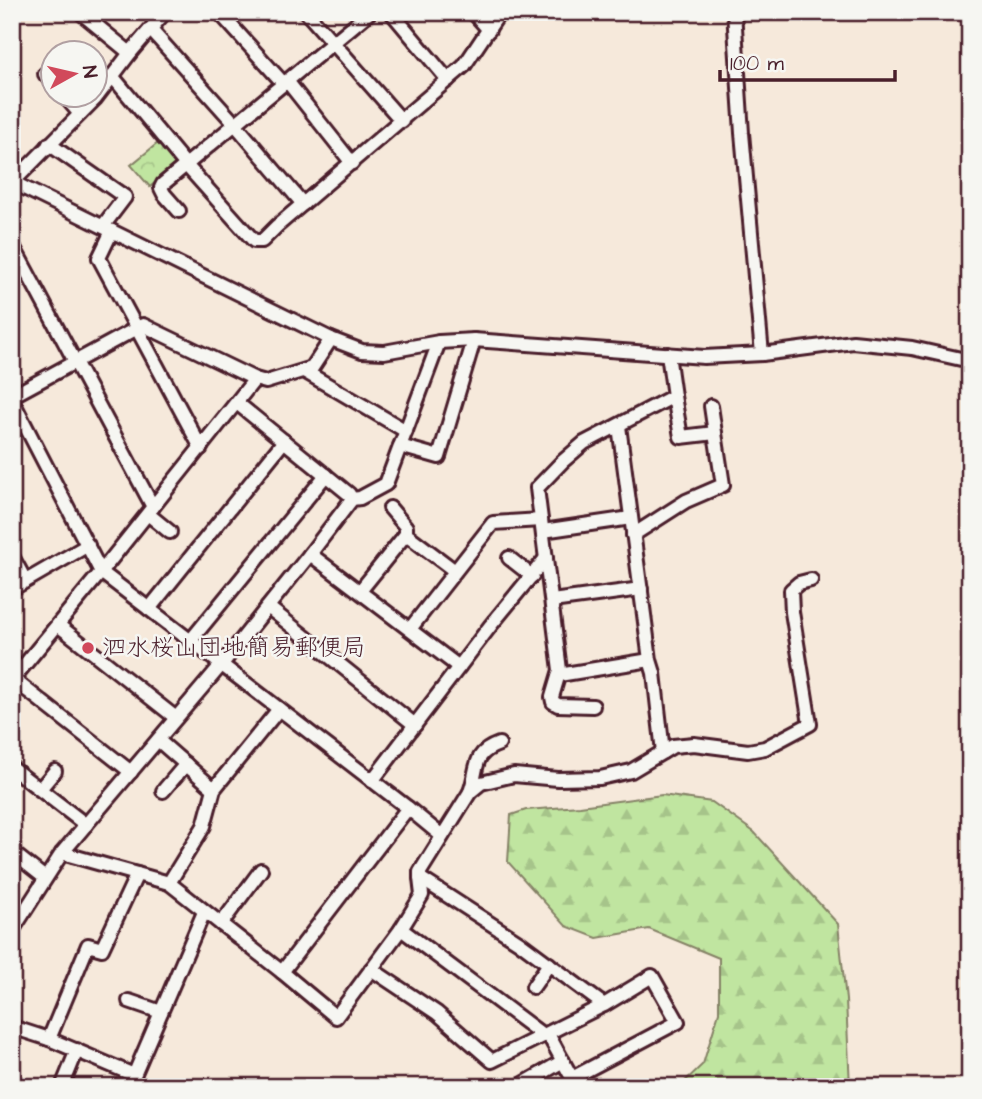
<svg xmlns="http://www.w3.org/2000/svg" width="982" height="1099" font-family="'Architects Daughter','Klee One',sans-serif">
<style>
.forest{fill:url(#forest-firs);stroke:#858266;stroke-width:2}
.park{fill:url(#park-crowns);stroke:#858266;stroke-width:2}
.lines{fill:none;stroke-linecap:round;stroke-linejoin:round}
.street-casing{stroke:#4a1f2b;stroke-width:18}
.street{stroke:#f6f6f2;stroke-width:12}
.poi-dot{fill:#d1495b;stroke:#f6f6f2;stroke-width:2.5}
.labels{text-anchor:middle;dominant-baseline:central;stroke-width:5;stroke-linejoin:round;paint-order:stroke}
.poi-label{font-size:24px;fill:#4a1f2b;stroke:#f6f6f2;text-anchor:start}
</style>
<defs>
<pattern id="forest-firs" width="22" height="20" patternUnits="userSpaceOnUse" patternTransform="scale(1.75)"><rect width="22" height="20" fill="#c0e5a0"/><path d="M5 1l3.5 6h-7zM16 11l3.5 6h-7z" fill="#a6c48a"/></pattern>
<pattern id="park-crowns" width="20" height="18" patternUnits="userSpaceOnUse" patternTransform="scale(1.75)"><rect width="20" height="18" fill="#c0e5a0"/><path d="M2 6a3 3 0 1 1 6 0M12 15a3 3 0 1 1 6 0" fill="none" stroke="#a6c48a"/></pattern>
</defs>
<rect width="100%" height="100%" fill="#f6e9db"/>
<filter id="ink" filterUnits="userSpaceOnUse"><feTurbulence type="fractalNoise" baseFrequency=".0143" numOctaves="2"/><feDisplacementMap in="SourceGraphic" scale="14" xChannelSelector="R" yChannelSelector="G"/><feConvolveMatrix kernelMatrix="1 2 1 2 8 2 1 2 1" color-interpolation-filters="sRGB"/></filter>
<g filter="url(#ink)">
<path class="forest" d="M662,795l50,7 42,30 84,92 8,76 4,87h-171l24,-23 16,-52v-54l-70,-29 -52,9 -31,-12 -58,-64 3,-47 15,-5 54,-4z"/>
<path class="park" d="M158,143l18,21 -26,23 -19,-22z"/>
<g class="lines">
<defs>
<g id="street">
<path d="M80,12l50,41"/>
<path d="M219,12l65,72"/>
<path d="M306,12l96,109"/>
<path d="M391,12l57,68"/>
<path d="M473,12l16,18"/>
<path d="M734,12l8,121 20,221"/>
<path d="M151,30l84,94 68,80"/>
<path d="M45,74l7,8"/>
<path d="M113,77l73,88 68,76h8l15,-15 187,-160 36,-54"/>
<path d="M287,81l65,82"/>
<path d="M63,94l17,20"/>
<path d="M49,144l76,53 -22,29"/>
<path d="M12,182l319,157 31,12 22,1 55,-10 35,-2 230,17 58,-3 91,-12 59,6 58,13"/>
<path d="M12,183l83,-84 35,-46 35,-41"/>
<path d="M179,211l-15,-17 -3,-6 2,-4 207,-172"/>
<path d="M112,231l-13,27 102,190"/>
<path d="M12,244l141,263"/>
<path d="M304,371l102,60"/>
<path d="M12,396l131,-71 112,54 11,3 46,-14 19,-29"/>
<path d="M12,400l89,172 307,236 34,28"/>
<path d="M237,403l112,91 3,5"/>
<path d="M711,406l4,27"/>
<path d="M619,426l31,234 4,13 9,79"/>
<path d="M400,446l39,11 35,-117"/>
<path d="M390,508l16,19v7"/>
<path d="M148,514l22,18"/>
<path d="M543,531l88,-13"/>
<path d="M633,535l53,-34 37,-16 -8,-52 -34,4 -7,-41"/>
<path d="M310,554l149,113"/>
<path d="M12,556l13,24"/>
<path d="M509,558l23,18"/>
<path d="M12,589l76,-44"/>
<path d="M360,591l46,-57 49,37"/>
<path d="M552,601l89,-12"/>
<path d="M268,607l147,118"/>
<path d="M149,609l135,-168"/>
<path d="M58,625l118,93"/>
<path d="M410,629l83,-106 48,-3"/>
<path d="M191,640l135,-165"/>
<path d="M559,675l91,-15"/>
<path d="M13,679l118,93"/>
<path d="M12,680l89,-108 154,-193"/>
<path d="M593,706l-35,-1 -5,-3 -1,-5 8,-27 -23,-182 25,-26 22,-19 90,-47 -6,-42"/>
<path d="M158,740l56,49"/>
<path d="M12,768l74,57"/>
<path d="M372,781l119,-156 55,-67"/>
<path d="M40,789l15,-18"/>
<path d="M163,791l23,-27"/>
<path d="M470,792c9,-24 1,-38 29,-48"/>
<path d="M12,852l33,26"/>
<path d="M62,853l107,30 113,89 54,45 65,-88 21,-34 -2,-17v-6l50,-80 11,-9 33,-8 44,4 42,-1 31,-7 42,-25 21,-2 54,7 17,-3 45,-24 -18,-112 -1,-22 8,-7 12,-3"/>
<path d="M420,878l99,64 85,63"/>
<path d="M169,883l35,-57 10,-37 65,-80"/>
<path d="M221,924l40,-54"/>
<path d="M401,929l143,107"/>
<path d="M12,931l50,-78 160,-189 88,-110 42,-55 8,-1 26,-14 53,-142"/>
<path d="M371,969l66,44 55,48 112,-56 48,-29 26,46 -106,56 -24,-44"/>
<path d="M282,972l126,-164"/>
<path d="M533,987l16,-23"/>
<path d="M129,1001l32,11"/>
<path d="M12,1027l37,12 85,36"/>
<path d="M49,1039l39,-94 14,4 35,-75"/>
<path d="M62,1087l15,-37"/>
<path d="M129,1087l75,-175"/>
<path d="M518,1087l45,-26"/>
</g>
</defs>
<use href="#street" class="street-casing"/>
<use href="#street" class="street"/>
</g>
</g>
<circle class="poi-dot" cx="88" cy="648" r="7"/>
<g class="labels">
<g class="poi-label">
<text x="102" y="648">泗水桜山団地簡易郵便局</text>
</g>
</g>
<rect width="982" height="1099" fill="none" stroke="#f6f6f2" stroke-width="42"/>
<rect x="21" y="21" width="940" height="1057" fill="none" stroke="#4a1f2b" stroke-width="2.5" filter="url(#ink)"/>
<g transform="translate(74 74) rotate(82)"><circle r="33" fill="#f6f6f2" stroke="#b1a0a2" stroke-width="2"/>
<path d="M0-5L12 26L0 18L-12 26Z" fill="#d1495b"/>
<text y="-10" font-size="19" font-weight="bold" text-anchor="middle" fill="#4a1f2b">N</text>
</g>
<path d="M720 70v10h175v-10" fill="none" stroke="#4a1f2b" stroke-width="3.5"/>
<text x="730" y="70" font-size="21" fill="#4a1f2b" stroke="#f6f6f2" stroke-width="5" paint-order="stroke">100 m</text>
</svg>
